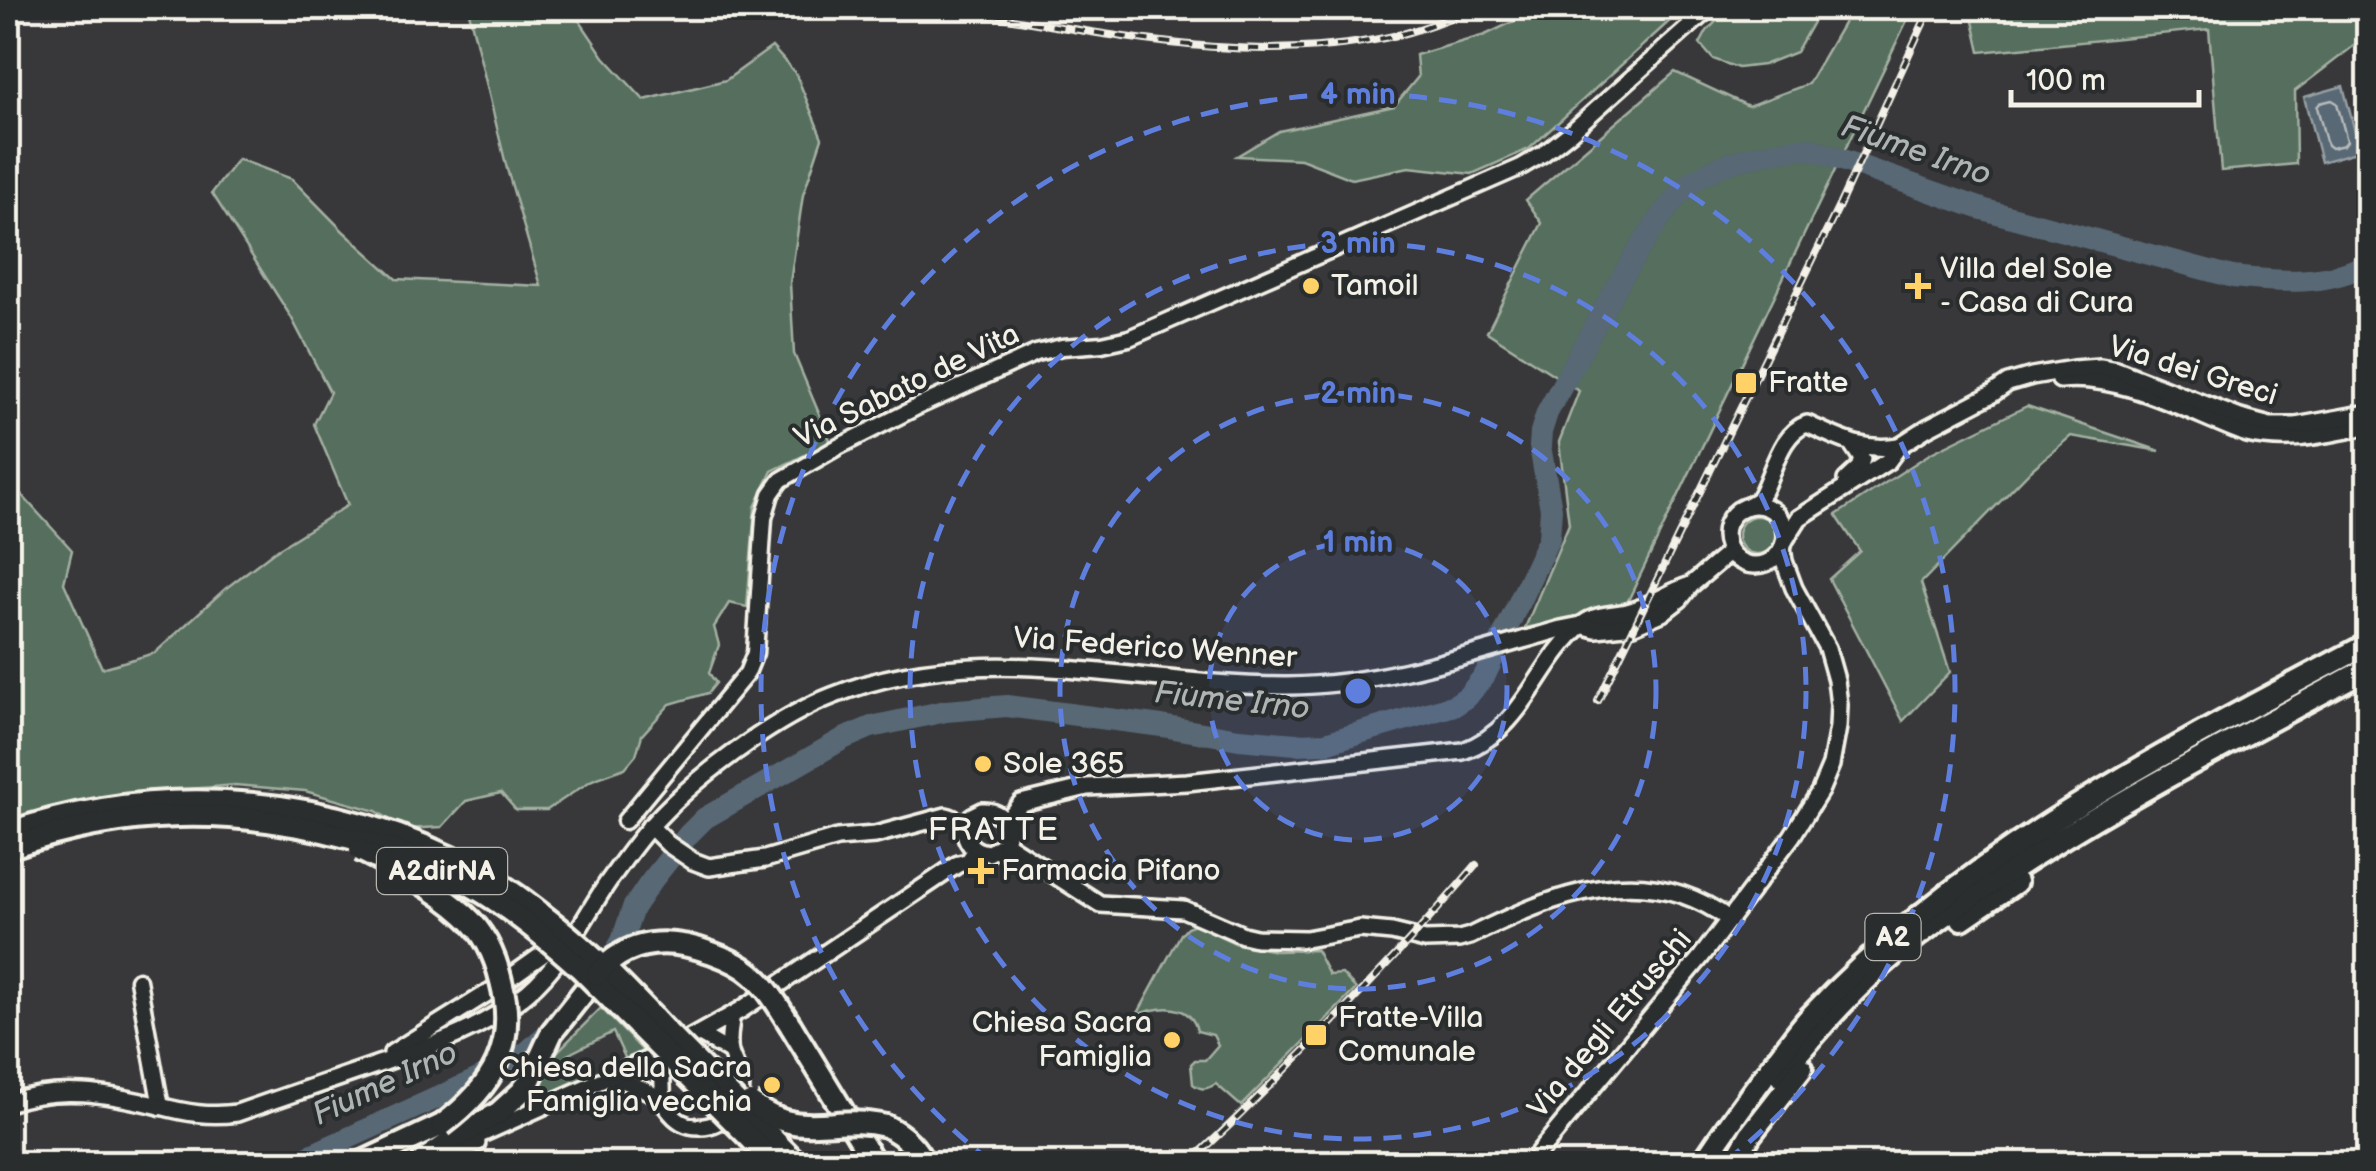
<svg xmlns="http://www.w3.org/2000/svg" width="2376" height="1171" font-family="'Balsamiq Sans',sans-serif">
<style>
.green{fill:#556e5d;stroke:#a4b0a2;stroke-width:2.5}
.water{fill:#586874;stroke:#969fa2;stroke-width:2.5}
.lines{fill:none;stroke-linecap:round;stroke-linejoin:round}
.shore{stroke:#b6baba;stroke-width:2.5}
.river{stroke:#586874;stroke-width:22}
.tertiary-casing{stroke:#f4f1e8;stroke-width:21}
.secondary-casing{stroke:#f4f1e8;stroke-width:22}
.motorway-casing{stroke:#f4f1e8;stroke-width:28}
.tertiary{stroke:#2a2d2e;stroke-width:14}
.secondary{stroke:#2a2d2e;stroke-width:15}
.motorway{stroke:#2a2d2e;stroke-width:20}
.rail-casing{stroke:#f4f1e8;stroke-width:8}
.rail{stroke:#2a2d2e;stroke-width:4;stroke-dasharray:11;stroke-linecap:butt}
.motorway-bridge-casing{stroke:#f4f1e8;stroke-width:28;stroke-linecap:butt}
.motorway-bridge{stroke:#2a2d2e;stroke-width:20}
.ring{fill:none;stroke:#5e7fdd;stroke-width:5;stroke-dasharray:18 12}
.poi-dot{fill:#ffd166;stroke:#2a2d2e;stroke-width:4}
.labels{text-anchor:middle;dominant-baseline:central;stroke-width:8;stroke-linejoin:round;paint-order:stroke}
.shield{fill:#2a2d2e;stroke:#b7b6b0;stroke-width:2.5}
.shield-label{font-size:28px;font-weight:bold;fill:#f4f1e8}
.poi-label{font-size:30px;fill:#f4f1e8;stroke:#2a2d2e;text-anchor:start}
.street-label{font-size:30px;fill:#f4f1e8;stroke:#2a2d2e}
.water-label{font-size:32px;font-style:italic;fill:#aeb3b4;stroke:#2a2d2e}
.neighbourhood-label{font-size:32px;letter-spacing:2.5px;fill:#f4f1e8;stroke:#2a2d2e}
.centre{fill:#5e7fdd;stroke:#2a2d2e;stroke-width:5}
.ring-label{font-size:30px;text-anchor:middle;font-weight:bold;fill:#5e7fdd;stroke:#2a2d2e;stroke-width:8;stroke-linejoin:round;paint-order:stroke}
</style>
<rect width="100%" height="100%" fill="#38383b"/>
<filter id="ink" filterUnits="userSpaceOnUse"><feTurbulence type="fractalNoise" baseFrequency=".01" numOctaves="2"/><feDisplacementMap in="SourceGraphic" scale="20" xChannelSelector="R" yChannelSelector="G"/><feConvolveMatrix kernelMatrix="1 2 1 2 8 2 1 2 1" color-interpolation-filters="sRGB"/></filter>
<g filter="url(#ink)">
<g class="green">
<path d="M468,8h103l33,49 40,43 82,-20 46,-33 24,27 26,64 -19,57 -13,88 4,71 37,88 -59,29 -17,36 -8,100 -18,-4 -15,24 5,18 -10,28 7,10 -8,10 -38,11 -28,31 -6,20 -11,13 -33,12 -45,30h-31l-15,-17 -35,8 -24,26 -37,2 -29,-18 -71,-20 -70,-6 -113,10 -82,15 -32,10v-340l64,70 -8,33 38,85 53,-15 70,-64 48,-37 75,-47 -34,-81 16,-32 -39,-75 -79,-124 26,-34 54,20 51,52 53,48 145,7 -34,-117z"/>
<path d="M1542,8h142l-155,141 -57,25 -63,-7 -57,12 -51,-20 -64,-3 42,-25 115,-25 24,-29 -2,-22 69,-20z"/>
<path d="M1729,8h92l-25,44 -33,13 -25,3 -25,-9 -13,-15 7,-13z"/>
<path d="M1852,8h61l-289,601 -99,19 44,-104 -10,-82 20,-51 -92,-59 55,-109 -16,-23 149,-128 73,34 60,-22z"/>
<path d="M1970,8h398v27l-73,56 1,73 -75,7 -12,-142 -229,23z"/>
<path d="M2027,406l133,45 -89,-15 -40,34 -110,113 29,89 -47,49 -74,-142 31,-28 -24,-36 95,-62z"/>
<circle cx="1757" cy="535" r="19"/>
<path d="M1195,924l42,20 39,7 40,-1 13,25 13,-1 14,15 -115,117 -25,-22c-9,5 -14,7 -23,0l-2,-20 4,-4h10l13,-15 -5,-10 -16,-4c-6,-29 -38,-25 -60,-16l44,-81 6,-7z"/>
<path d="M601,1008l45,46 -19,8 -14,-30 -46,23 7,16 9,-3 5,11 -50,22 -9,-5 18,-34z"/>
</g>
<path class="water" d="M2343,86l17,65 -39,11 -17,-65z"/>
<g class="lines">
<path class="shore" d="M2332,100l5,3 10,38 -3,4 -13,3 -4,-3 -10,-38 3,-4z"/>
<g class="river">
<path d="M605,969l17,-28 11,-33 17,-25 38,-48 17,-17 138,-79 28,-12 75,-16 61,-5 155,20 77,13 57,5 29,-1 130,-38 12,-8 18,-22 64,-137 2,-29 -11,-63 1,-14 6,-19c30,-54 58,-109 91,-162 15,-22 31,-49 52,-67 29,-24 82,-33 118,-36l174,61 251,68c45,5 95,9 135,-14"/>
<path d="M291,1164l218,-99 14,-9 32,-29"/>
</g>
<defs>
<g id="tertiary">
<path d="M625,821l122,-148 8,-20 9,-135 7,-24 10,-14 57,-33 81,-41 117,-53 26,-6 40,-3 27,-6 392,-171 22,-13 28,-22 139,-124"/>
<path d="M138,980l23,127"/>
<path d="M699,1034l31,18"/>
<path d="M609,1078c16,3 30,8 44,16 12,7 15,21 28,28 24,13 56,-3 60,-30 2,-15 -5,-24 -10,-38 -4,-11 0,-27 1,-39"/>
<path d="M663,1100l-1,-30 6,-18"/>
</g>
<g id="secondary">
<path d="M2060,380c62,-7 130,33 187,54 42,10 80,0 121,-8"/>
<path d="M1846,480l13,-12 3,-9 -10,-15"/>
<circle cx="1755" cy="535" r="30"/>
<path d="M1748,506l10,-6 3,-5c13,-24 19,-62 46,-71 34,15 55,28 92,22"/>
<path d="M1785,540l14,-22 89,-57 11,-15 28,-18 65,-34 16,-11 24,-7 41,-7 27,-2 17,3 123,48 30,8h26l72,-13"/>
<path d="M650,826l18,18 25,17 16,6 56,-8 72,-21 38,-3 71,-19c11,2 14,8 19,17"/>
<path d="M1008,831c-3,-14 -12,-21 -26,-20l-10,5 -7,17c3,13 10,19 24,20l16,-10 7,-29 9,-11 66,-16 100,-5 276,-31c63,-23 73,-88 120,-127 13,-10 30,-9 44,-12 23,-5 42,-21 64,-27"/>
<path d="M1005,843l95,61 83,5 60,26 13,3 50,1 54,-10 32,3 33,8 34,-1 11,-3c85,-42 175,-79 260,-16"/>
<path d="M392,1053l102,-64 66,-47"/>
<path d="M8,1103c51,-19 100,-9 152,3 26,7 50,11 77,7 45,-16 90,-31 136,-47 55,-19 109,-35 155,-74 35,-30 55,-73 80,-110 13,-18 26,-37 41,-54 42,-48 124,-109 183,-132 149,-61 302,-9 456,-10 94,-1 184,-32 273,-57l20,-4 15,4 38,-4 28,-12 18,-14 11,-14 39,-33"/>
<path d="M466,1141l203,-91 72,-40 217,-146 10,-2 8,-12"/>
<path d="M439,1164l38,-21"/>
<path d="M1534,1164l5,-12 162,-195 91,-121 28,-45 11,-26 7,-38 1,-22 -3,-25 -9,-32 -33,-60 -10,-27 -2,-13"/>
</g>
<g id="motorway">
<path d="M1962,919l54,-37"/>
<path d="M791,1026l84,138"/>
<path d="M1780,1076c31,-39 65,-78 103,-112 42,-37 88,-68 135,-98 113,-73 233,-134 350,-198"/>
<path d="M886,1126c18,9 30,20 38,38"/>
<path d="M424,1160l38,-26 35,-20 24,-22 8,-10 23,-50 34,-43"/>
<path d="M359,1164l83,-39"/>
<path d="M1702,1164c24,-36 49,-71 75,-105 11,-14 21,-29 33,-42 155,-165 361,-268 558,-373"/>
<path d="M1733,1164l17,-29 52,-67"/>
</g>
</defs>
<use href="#tertiary" class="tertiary-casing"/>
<use href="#secondary" class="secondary-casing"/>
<use href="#motorway" class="motorway-casing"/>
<use href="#tertiary" class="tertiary"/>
<use href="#secondary" class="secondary"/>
<use href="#motorway" class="motorway"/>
<defs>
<g id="rail">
<path d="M943,8c147,21 298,61 446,29 30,-6 58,-18 86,-29"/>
<path d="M1598,701l240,-493 89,-193"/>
<path d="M1187,1164c41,-35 78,-74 116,-112 60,-61 118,-122 173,-187"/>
</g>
</defs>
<use href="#rail" class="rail-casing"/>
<use href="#rail" class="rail"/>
<defs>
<g id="motorway-bridge">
<path d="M8,833c153,-53 328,-39 471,39 27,14 51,33 75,52 40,31 75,68 110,105 45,45 89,90 134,135"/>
<path d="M8,848c116,-40 225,-42 343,-10 46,12 93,30 133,55 35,22 66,48 96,75l196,196"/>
<path d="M360,850c37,19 74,37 105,65 19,17 30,40 36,66 17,64 -8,106 -59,144"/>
<path d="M597,975c30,-37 72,-38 115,-22 14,5 30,12 41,22 16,14 27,34 38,51"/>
<path d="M750,1103c52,39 83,10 136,23"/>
</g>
</defs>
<use href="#motorway-bridge" class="motorway-bridge-casing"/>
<use href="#motorway-bridge" class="motorway-bridge"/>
</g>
</g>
<circle cx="1358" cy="691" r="149" fill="#5e7fdd" fill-opacity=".12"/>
<g class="ring">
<circle cx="1358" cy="691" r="149"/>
<circle cx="1358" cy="691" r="298"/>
<circle cx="1358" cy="691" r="448"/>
<path d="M990 1161A597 597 0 1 1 1726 1161"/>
</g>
<g class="poi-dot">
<circle cx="1311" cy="286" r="10"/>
<path d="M1913 271h10v10h10v10h-10v10h-10v-10h-10v-10h10z"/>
<rect x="1734" y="371" width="24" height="24" rx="5"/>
<circle cx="983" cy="764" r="10"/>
<path d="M976 856h10v10h10v10h-10v10h-10v-10h-10v-10h10z"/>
<rect x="1304" y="1023" width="24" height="24" rx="5"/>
<circle cx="1172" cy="1040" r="10"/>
<circle cx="772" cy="1085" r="10"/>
</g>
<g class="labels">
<g class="shield">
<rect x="377" y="848" width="130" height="46" rx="8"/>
<rect x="1865.5" y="914" width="55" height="46" rx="8"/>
</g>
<g class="shield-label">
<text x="442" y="871">A2dirNA</text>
<text x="1893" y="937">A2</text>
</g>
<g class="poi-label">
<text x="1940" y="269">Villa del Sole<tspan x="1940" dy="34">- Casa di Cura</tspan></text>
<text x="1331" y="286">Tamoil</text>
<text x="1768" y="383">Fratte</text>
<text x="1003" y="764">Sole 365</text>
<text x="1001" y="871">Farmacia Pifano</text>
<text x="1338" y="1018">Fratte-Villa<tspan x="1338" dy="34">Comunale</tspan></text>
<text x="1152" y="1023" text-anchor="end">Chiesa Sacra<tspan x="1152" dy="34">Famiglia</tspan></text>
<text x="752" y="1068" text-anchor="end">Chiesa della Sacra<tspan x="752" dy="34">Famiglia vecchia</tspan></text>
</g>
<g class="street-label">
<text transform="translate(2193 371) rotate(17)">Via dei Greci</text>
<text transform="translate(907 386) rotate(-26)">Via Sabato de Vita</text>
<text transform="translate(1155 648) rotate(4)">Via Federico Wenner</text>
<text transform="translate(1610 1024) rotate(-50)">Via degli Etruschi</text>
</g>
<g class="water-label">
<text transform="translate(1916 151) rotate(19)">Fiume Irno</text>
<text transform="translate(1232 701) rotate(6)">Fiume Irno</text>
<text transform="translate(385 1084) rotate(-25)">Fiume Irno</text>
</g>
<g class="neighbourhood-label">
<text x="994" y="830">FRATTE</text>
</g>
</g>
<circle cx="1358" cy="691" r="15" class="centre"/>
<g class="ring-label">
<text x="1358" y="104">4 min</text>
<text x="1358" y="253">3 min</text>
<text x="1358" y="403">2 min</text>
<text x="1358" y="552">1 min</text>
</g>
<rect width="2376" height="1171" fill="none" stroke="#2a2d2e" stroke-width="40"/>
<rect x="20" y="20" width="2336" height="1131" fill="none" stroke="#f4f1e8" stroke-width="4" filter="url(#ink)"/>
<path d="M2011 90v15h188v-15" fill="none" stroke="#f4f1e8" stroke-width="5"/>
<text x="2026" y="90" font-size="30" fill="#f4f1e8" stroke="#2a2d2e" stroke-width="8" paint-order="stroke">100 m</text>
</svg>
